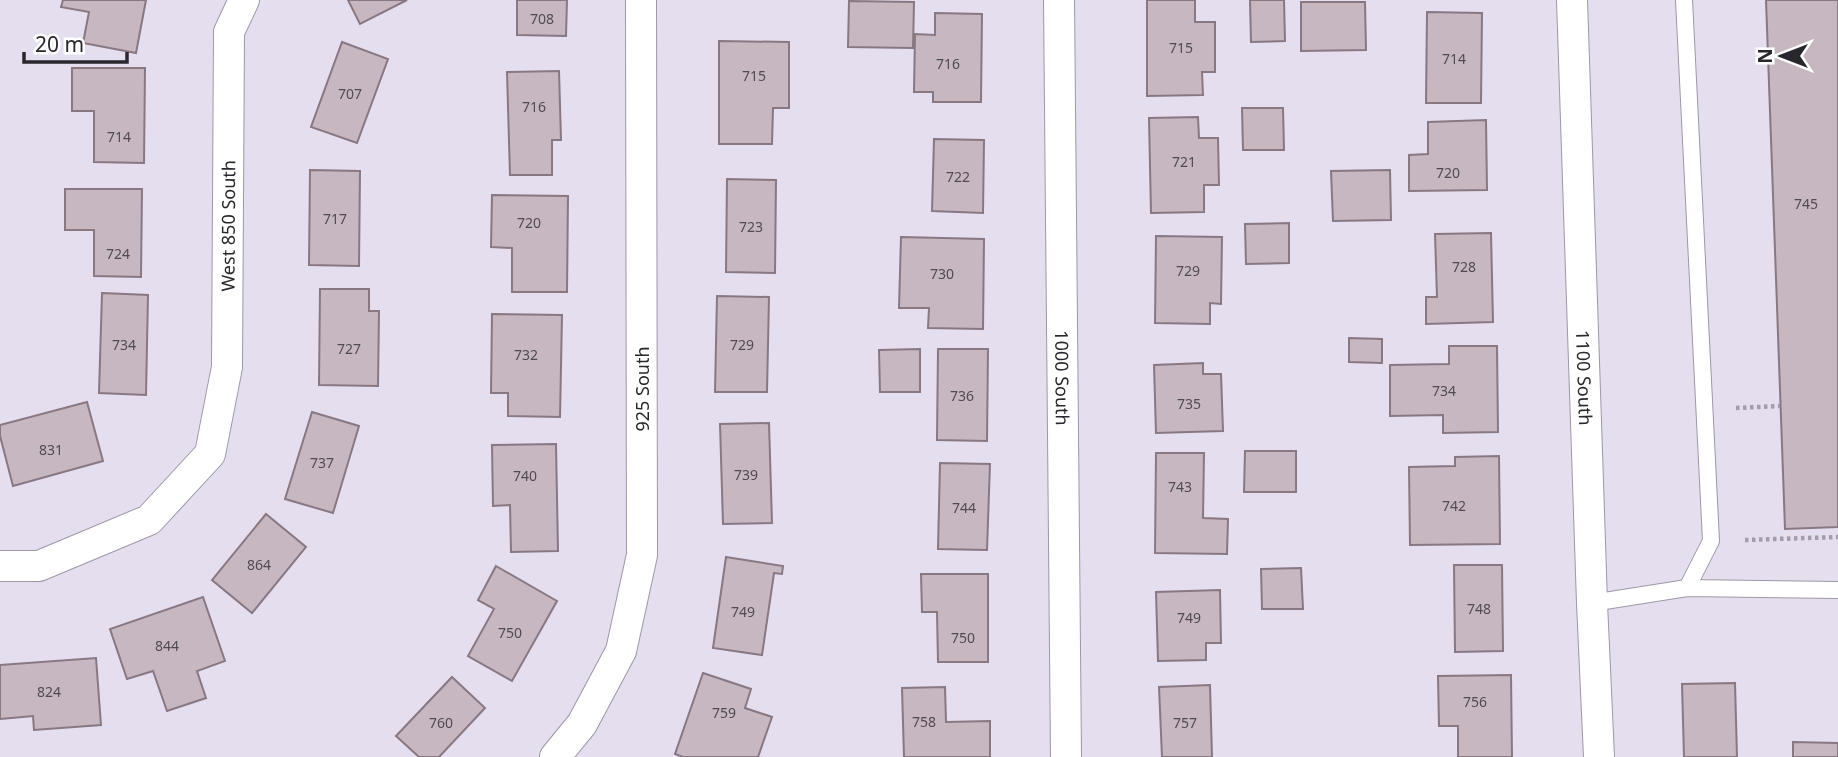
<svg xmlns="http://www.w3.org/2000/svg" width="1838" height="757" font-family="'Noto Sans',sans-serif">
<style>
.building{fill:#c7b7c1;stroke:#877882;stroke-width:2}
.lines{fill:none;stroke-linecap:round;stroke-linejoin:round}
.lane-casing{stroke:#9d97a6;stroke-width:18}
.street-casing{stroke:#9d97a6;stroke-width:32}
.path{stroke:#a29daa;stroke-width:4.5;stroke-dasharray:3.5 3.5;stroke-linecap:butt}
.lane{stroke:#fff;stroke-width:16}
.street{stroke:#fff;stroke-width:30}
.labels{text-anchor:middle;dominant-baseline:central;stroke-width:7;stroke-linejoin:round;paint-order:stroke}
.number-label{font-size:14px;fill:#504b52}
.street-label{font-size:18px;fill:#29272d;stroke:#fff}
</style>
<rect width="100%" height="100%" fill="#e5deef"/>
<g class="building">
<path d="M63,0h83l-10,53 -53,-10 6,-31 -28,-5z"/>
<path d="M348,0h59l-47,24z"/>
<path d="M517,0h50l-1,36 -49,-1z"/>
<path d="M1147,0h48v22h20v50h-13l1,23 -56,1z"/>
<path d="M1250,0h34l1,41 -34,1z"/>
<path d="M1766,0h72v527l-53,2z"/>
<path d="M849,1l65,1 -1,46 -65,-1z"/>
<path d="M1301,2h64l1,48 -65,1z"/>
<path d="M1427,12l55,1 -1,90h-55z"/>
<path d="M935,13l47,1 -1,88h-48v-10h-19l1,-58 20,1z"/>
<path d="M719,41l70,1v66h-16l-1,36h-53z"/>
<path d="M342,42l46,17 -31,84 -46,-16z"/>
<path d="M72,68h73l-1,95 -50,-1v-51h-22z"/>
<path d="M559,71l2,69h-9v35h-42l-3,-103z"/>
<path d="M1242,108h41l1,42h-41z"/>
<path d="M1198,117l1,21h19l1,47h-15v27l-53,1 -2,-95z"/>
<path d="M1486,120l1,70 -78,1v-36l19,-1v-32z"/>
<path d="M934,139l50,1 -1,73 -51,-2z"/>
<path d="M310,170l50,1 -1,95 -50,-1z"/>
<path d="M1390,170l1,50 -58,1 -2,-50z"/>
<path d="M727,179l49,1 -1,93 -49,-1z"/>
<path d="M65,189h77l-1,88 -47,-1v-46h-29z"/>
<path d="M492,195l76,1 -1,96h-55v-44l-21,-1z"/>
<path d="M1289,223v40l-43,1 -1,-40z"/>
<path d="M1491,233l2,89 -67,2v-27h11l-2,-63z"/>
<path d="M1156,236l66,1 -1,67 -11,-1v21l-55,-1z"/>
<path d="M901,237l83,2 -1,90 -55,-1 1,-20h-30z"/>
<path d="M320,289h49v22h10l-1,75 -59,-1z"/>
<path d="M102,293l46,2 -2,100 -47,-2z"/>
<path d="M717,296l52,1 -2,95h-52z"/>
<path d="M492,314l70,1 -2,102 -52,-1v-23h-17z"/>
<path d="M1349,338l33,1v24l-33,-1z"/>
<path d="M1449,346h48l1,86 -55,1v-18l-53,1v-51l59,-1z"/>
<path d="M920,349v43h-40l-1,-42z"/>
<path d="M938,349h50l-1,92 -50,-1z"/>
<path d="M1203,363v11h18l2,57 -67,2 -2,-68z"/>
<path d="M87,402l16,59 -90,25 -13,-50v-11z"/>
<path d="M312,412l47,14 -26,87 -48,-14z"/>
<path d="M769,423l3,100 -49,1 -3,-100z"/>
<path d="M556,444l2,107 -47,1 -1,-47 -17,1 -1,-61z"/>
<path d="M1245,451h51v41h-52z"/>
<path d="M1156,453h48l-1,65 25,1 -1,35 -72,-1z"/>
<path d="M1499,456l1,88 -90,1 -1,-78 46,-1v-9z"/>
<path d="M940,463l50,1 -3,86 -49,-1z"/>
<path d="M266,514l40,33 -54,66 -40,-33z"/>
<path d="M726,557l57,9 -1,8 -8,-1 -12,82 -49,-7z"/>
<path d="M1454,565h48l1,86 -48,1z"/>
<path d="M496,566l61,35 -45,80 -44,-25 26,-47 -16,-9z"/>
<path d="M1301,568l2,41h-41l-1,-40z"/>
<path d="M921,574h67v88h-50l-1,-50h-15z"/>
<path d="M1220,590l1,53h-15v17l-48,1 -2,-69z"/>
<path d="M203,597l22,64 -28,10 9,27 -39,13 -14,-40 -26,8 -17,-50z"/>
<path d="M96,658l5,67 -67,5 -1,-14 -33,3v-54z"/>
<path d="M703,673l48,16 -6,19 27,9 -14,40h-75l-8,-3z"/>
<path d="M1511,675l1,82h-54v-31h-19l-1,-50z"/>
<path d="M452,677l33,31 -46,49h-20l-23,-21z"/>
<path d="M1735,683l2,74h-53l-2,-73z"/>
<path d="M1210,685l2,72h-50l-3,-70z"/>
<path d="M945,687l1,35 44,-1v36h-86l-2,-69z"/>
<path d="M1793,742l45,1v14h-45z"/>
</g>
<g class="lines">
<defs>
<g id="lane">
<path d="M1684,0l27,541 -24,47"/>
<path d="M1592,603l95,-15 151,2"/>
</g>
<g id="street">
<path id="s1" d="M1059,0l7,757"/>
<path id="s2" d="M1572,0l20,603 7,154"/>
<path id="s3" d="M0,566h39l110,-46 61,-66 17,-87 2,-335 15,-32"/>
<path d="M555,757l27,-33 39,-73 21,-96 -1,-555"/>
</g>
</defs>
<use href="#lane" class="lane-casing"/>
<use href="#street" class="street-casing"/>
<g class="path">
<path d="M1736,408l44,-2"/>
<path d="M1745,540l93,-3"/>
</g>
<use href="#lane" class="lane"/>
<use href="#street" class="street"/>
</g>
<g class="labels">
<g class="number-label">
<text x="542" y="18">708</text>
<text x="1181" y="47">715</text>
<text x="1454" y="58">714</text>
<text x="948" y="63">716</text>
<text x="754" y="75">715</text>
<text x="350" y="93">707</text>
<text x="534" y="106">716</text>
<text x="119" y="136">714</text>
<text x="1184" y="161">721</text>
<text x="1448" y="172">720</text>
<text x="958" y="176">722</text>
<text x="1806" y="203">745</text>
<text x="335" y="218">717</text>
<text x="529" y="222">720</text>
<text x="751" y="226">723</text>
<text x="118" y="253">724</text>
<text x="1464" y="266">728</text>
<text x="1188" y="270">729</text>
<text x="942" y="273">730</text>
<text x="124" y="344">734</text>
<text x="742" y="344">729</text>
<text x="349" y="348">727</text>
<text x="526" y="354">732</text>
<text x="1444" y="390">734</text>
<text x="962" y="395">736</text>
<text x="1189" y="403">735</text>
<text x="51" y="449">831</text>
<text x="322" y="462">737</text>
<text x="746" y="474">739</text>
<text x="525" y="475">740</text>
<text x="1180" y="486">743</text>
<text x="1454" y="505">742</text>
<text x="964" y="507">744</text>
<text x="259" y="564">864</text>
<text x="1479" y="608">748</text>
<text x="743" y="611">749</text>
<text x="1189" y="617">749</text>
<text x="510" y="632">750</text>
<text x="963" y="637">750</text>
<text x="167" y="645">844</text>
<text x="49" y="691">824</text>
<text x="1475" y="701">756</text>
<text x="724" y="712">759</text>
<text x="924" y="721">758</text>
<text x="441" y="722">760</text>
<text x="1185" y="722">757</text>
</g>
<g class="street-label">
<text stroke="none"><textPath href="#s3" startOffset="478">West 850 South</textPath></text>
<text stroke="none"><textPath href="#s1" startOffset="378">1000 South</textPath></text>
<text stroke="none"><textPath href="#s2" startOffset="378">1100 South</textPath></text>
<text transform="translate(642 389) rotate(-90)">925 South</text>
</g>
</g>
<g transform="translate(1782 56) rotate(270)" stroke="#ffffff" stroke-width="5" paint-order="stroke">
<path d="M0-5L12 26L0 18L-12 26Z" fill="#29272d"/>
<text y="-10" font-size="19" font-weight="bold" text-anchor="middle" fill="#29272d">N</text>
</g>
<path d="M24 52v10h103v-10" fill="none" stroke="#29272d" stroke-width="3.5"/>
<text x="35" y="52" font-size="21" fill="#29272d" stroke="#ffffff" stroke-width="5" paint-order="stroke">20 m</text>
</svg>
